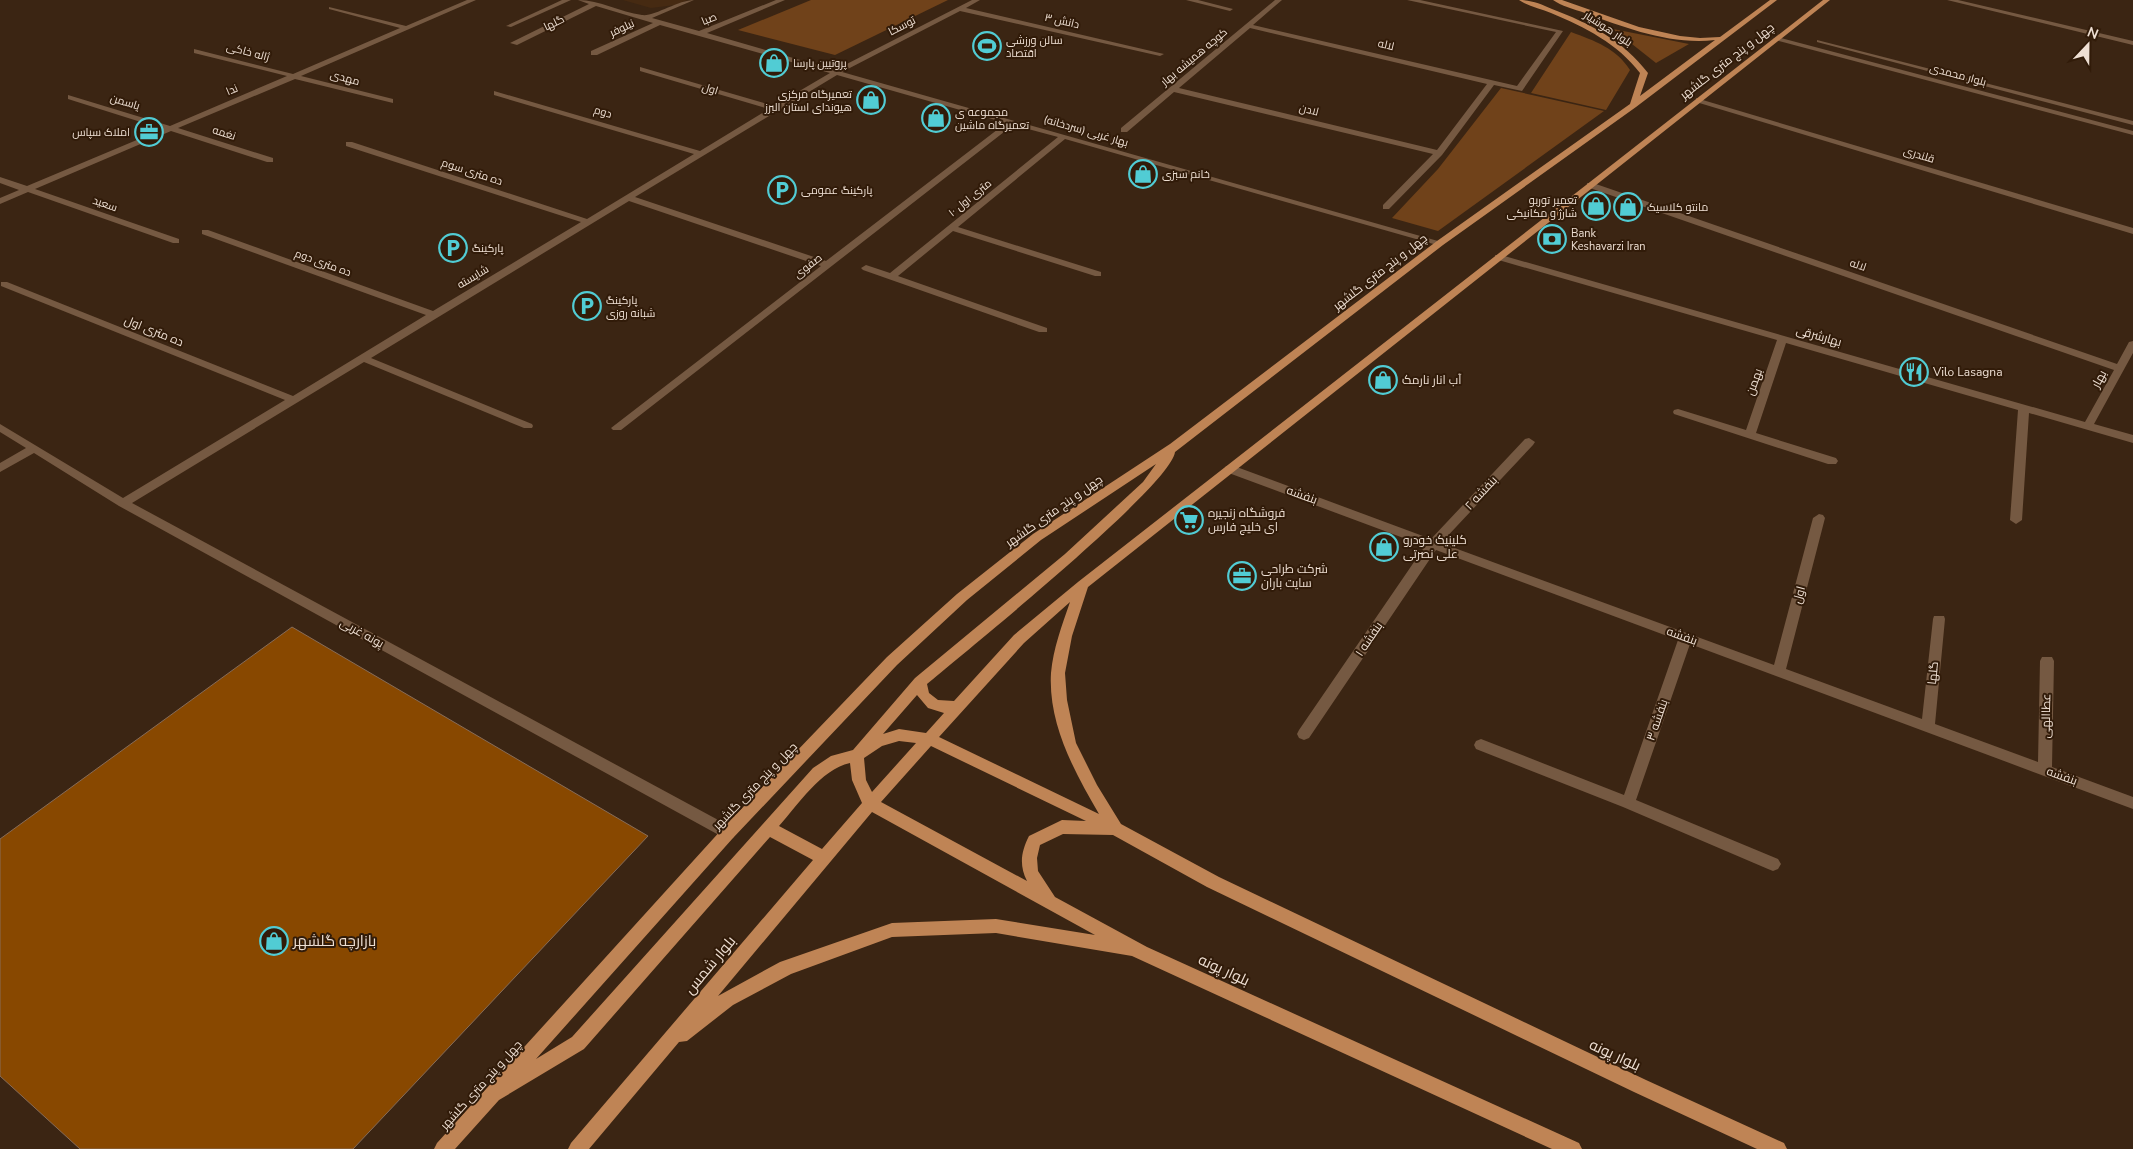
<svg xmlns="http://www.w3.org/2000/svg" width="2133" height="1149" font-family="'Nunito Sans',Cairo,sans-serif">
<style>
.built{fill:#462a12}
.green{fill:#70421a}
.building{fill:#884800;stroke:#876c58}
.lines{fill:none;stroke-linecap:round;stroke-linejoin:round}
.minor{fill:#755942;fill-rule:evenodd}
.major{fill:#bf8455;fill-rule:evenodd}
.labels{text-anchor:middle;dominant-baseline:central;stroke-width:4;stroke-linejoin:round;paint-order:stroke}
.far-street-label{font-size:11px;fill:#eedfd3;stroke:#311b09}
.far-poi-label{font-size:11px;fill:#eedfd3;stroke:#311b09;text-anchor:start}
.street-label{font-size:12px;fill:#eedfd3;stroke:#311b09}
.poi-label{font-size:12px;fill:#eedfd3;stroke:#311b09;text-anchor:start}
.near-poi-label{font-size:15px;fill:#eedfd3;stroke:#311b09;text-anchor:start}
.near-street-label{font-size:15px;fill:#eedfd3;stroke:#311b09}
</style>
<rect width="100%" height="100%" fill="#3b2513"/>
<path class="built" d="M623,0h65l-13,5 -24,3z"/>
<g class="green">
<path d="M811,0h137l-113,55 -97,-25z"/>
<path d="M1613,29l76,15 -33,19z"/>
<path d="M1571,32c24,9 45,16 59,38l-24,40 -75,-17z"/>
<path d="M1501,88l103,23 -166,120 -46,-13 46,-49z"/>
</g>
<path class="building" d="M292,627l356,209 -295,313h-273l-80,-73v-237z"/>
<g class="lines">
<g class="minor">
<path d="M467,0h9l-175,76 92,23v4l-98,-24 -117,49 95,30v4h-6l-96,-31 -136,58 144,50v4h-6l-145,-51 -28,12v-6l19,-8 -19,-7v-6l27,9 136,-57 -95,-30v-4l102,31 117,-50 -93,-23v-4l99,25 107,-46 -71,-19v-2l77,19z"/>
<path d="M562,0h9l-60,27 -5,-1z"/>
<path d="M578,0c22,0 42,12 64,15 12,2 36,-15 52,-15l-42,18 47,13 77,-31h9l-78,33 128,37 137,-70h8l-14,8 198,46 -4,2 -200,-45 -118,61 603,171 -8,2 -372,-106 -107,88 143,45v4h-6l-142,-45 -55,45 149,52v4h-8l-176,-62 -2,-2 5,-3 24,8 168,-136 -45,-12 -392,305h-8l-2,-2 210,-162 -192,-65 -258,157 161,66 1,2 -1,2h-8l-160,-66 -232,141 601,325 3,5 -3,5 -5,2 -609,-334 -85,-53 -34,19v-9l26,-15 -26,-16v-8l123,74 162,-98 -284,-114v-4h6l286,114 133,-81 -224,-81v-4h6l225,81 148,-89 -235,-76v-4h6l235,77 107,-65 -200,-59v-4l206,60 69,-42 -129,-38v-4l134,39 56,-33 -170,-48 -63,30h-6v-4l62,-28 -57,-17 -79,39 -7,-2 79,-39zM837,75l169,48 -180,138 -191,-64z"/>
<path d="M1186,0h12l35,9 -3,2z"/>
<path d="M1275,0h7l-29,25 264,61 39,-54 -149,-32h13l143,31 -41,60 -28,-6 -52,70 -53,54h-6v-4l50,-51 -259,-62 -47,40h-6v-4zM1250,28l237,56 -50,66 -258,-62z"/>
<path d="M1947,0h11l175,41v4z"/>
<path d="M1777,37l356,94v4l-358,-95 -2,-1z"/>
<path d="M1817,40l316,81v4l-316,-83z"/>
<path d="M1696,98l437,130v6l-437,-132z"/>
<path d="M1587,183h6l524,181 12,-22 4,-1v12l-39,71 39,11v8l-104,-30 -7,107 -6,4 -6,-4 8,-110 -232,-67 -30,90 80,25 2,3 -2,3h-8l-154,-50 -1,-2 1,-2 4,-1 68,21 31,-90 -282,-81v-4h6l584,167 29,-52 -527,-183z"/>
<path d="M1529,438l6,4 -2,3 -92,98 333,122 39,-147 6,-4 4,1 2,3 -39,151 136,50 11,-100 1,-3h10l1,3 -10,105 103,38 2,-101 2,-4h10l2,4 -2,106 81,30v12l-443,-165 -54,156 142,59 3,5 -3,5 -5,2 -5,-2 -145,-62 -147,-58 -2,-4 2,-4 5,-2 143,56 54,-155 -242,-90 -127,188 -5,2 -5,-2 -2,-4 2,-4 126,-184 -199,-74 -2,-3 2,-3h8l197,73 94,-100z"/>
</g>
<path class="major" d="M1519,0c12,0 22,4 33,9 37,14 72,32 96,64l-8,23 75,-56c-45,5 -89,-12 -130,-27 -11,-4 -24,-7 -32,-13h9l77,27 41,9 20,2 20,-1 50,-37h7l-141,107 -193,138 -268,207c-4,34 -210,200 -248,232l2,9 9,7 16,1 60,-66 64,-53 745,-582h7l-742,587 -16,49 -7,37 2,27 9,43 21,42 24,39 98,53 427,203 138,63 3,6h-30l-123,-57 -427,-205 -94,-52 -50,-1 -23,11 -3,13 1,13 17,26 92,50 432,196 3,6h-30l-420,-193 -136,-23 -104,4 -101,37 -58,31 -46,36 -8,1 -90,107h-21l3,-6 242,-283 -43,-23 -186,212 -85,51 -44,49h-21l3,-6 286,-315 164,-171 70,-63 76,-60 137,-90 267,-203 193,-137 10,-31c-22,-29 -55,-46 -89,-60 -10,-4 -24,-7 -32,-13zM1156,464l-13,18 -78,72 -150,124 -62,72 -22,6 -18,12 -241,269 -36,22 197,-221 164,-173 70,-65 74,-60zM1070,602c-8,23 -17,47 -19,71 -3,51 23,98 48,141l-160,-77 85,-94zM917,695l11,13 16,5 -18,20 -27,-4 -16,5zM899,741l17,2 -44,49 -6,-12 -2,-22 18,-12zM931,746l155,75 -24,-1 -33,16c-8,16 -10,29 -2,45l-146,-79zM850,763l2,17 10,23 -40,46 -43,-23c20,-22 41,-56 71,-63zM872,812l223,123 -99,-16 -104,4 -112,39 -62,34z"/>
</g>
<defs>
<symbol id="stadium-ring" viewBox="-11 -11 22 22"><circle r="9.5" fill="#311b09" stroke="#51ccd4" stroke-width="1.5"/><path d="M0-5a6.5 5 0 1 0 0 10a6.5 5 0 1 0 0-10ZM-3.5-1.8h7v3.6h-7Z" fill="#51ccd4"/></symbol>
<symbol id="shop-ring" viewBox="-11 -11 22 22"><circle r="9.5" fill="#311b09" stroke="#51ccd4" stroke-width="1.5"/><path d="M-5-2.5h2.3a2.7 3.5 0 0 1 5.4 0H5L5.5 6h-11ZM-1.5-2.5h3a1.5 2.3 0 0 0-3 0Z" fill="#51ccd4"/></symbol>
<symbol id="office-ring" viewBox="-11 -11 22 22"><circle r="9.5" fill="#311b09" stroke="#51ccd4" stroke-width="1.5"/><path d="M-6-3h4V-5.5h4V-3h4V5H-6ZM-1-4.5V-3h2v-1.5ZM-6 0V1H6V0Z" fill="#51ccd4"/></symbol>
<symbol id="parking-ring" viewBox="-11 -11 22 22"><circle r="9.5" fill="#311b09" stroke="#51ccd4" stroke-width="1.5"/><path d="M-3.5-5.5H1a3.5 3.5 0 0 1 0 7H-1V5.5H-3.5ZM-1-3.4V-.6H.8a1.4 1.4 0 0 0 0-2.8Z" fill="#51ccd4"/></symbol>
<symbol id="bank-ring" viewBox="-11 -11 22 22"><circle r="9.5" fill="#311b09" stroke="#51ccd4" stroke-width="1.5"/><path d="M-6-4H6V4H-6ZM0-2.3a2.3 2.3 0 1 0 0 4.6a2.3 2.3 0 1 0 0-4.6Z" fill="#51ccd4"/></symbol>
<symbol id="restaurant-ring" viewBox="-11 -11 22 22"><circle r="9.5" fill="#311b09" stroke="#51ccd4" stroke-width="1.5"/><path d="M-5-6h1v4h1v-4h1v4h1v-4h1v5L-1.5 .5V6h-2V.5L-5-1ZM5-6V6H3V1.5H1.5Q1.5-4 5-6Z" fill="#51ccd4"/></symbol>
<symbol id="supermarket-ring" viewBox="-11 -11 22 22"><circle r="9.5" fill="#311b09" stroke="#51ccd4" stroke-width="1.5"/><path d="M-6-5.5h2.5l.6 2H6L4.5 2H-2.5L-4.4-4H-6ZM-1.5 3.2a1.3 1.3 0 1 0 .1 0ZM3 3.2a1.3 1.3 0 1 0 .1 0Z" fill="#51ccd4"/></symbol>
</defs>
<g fill-rule="evenodd">
<use href="#stadium-ring" x="971" y="30" width="32" height="32"/>
<use href="#shop-ring" x="758" y="47" width="32" height="32"/>
<use href="#shop-ring" x="855" y="84" width="32" height="32"/>
<use href="#shop-ring" x="920" y="102" width="32" height="32"/>
<use href="#office-ring" x="133" y="116" width="32" height="32"/>
<use href="#shop-ring" x="1127" y="158" width="32" height="32"/>
<use href="#parking-ring" x="766" y="174" width="32" height="32"/>
<use href="#shop-ring" x="1580" y="190" width="32" height="32"/>
<use href="#shop-ring" x="1612" y="191" width="32" height="32"/>
<use href="#bank-ring" x="1536" y="223" width="32" height="32"/>
<use href="#parking-ring" x="437" y="232" width="32" height="32"/>
<use href="#parking-ring" x="571" y="290" width="32" height="32"/>
<use href="#restaurant-ring" x="1898" y="356" width="32" height="32"/>
<use href="#shop-ring" x="1367" y="364" width="32" height="32"/>
<use href="#supermarket-ring" x="1173" y="504" width="32" height="32"/>
<use href="#shop-ring" x="1368" y="531" width="32" height="32"/>
<use href="#office-ring" x="1226" y="560" width="32" height="32"/>
<use href="#shop-ring" x="258" y="925" width="32" height="32"/>
</g>
<g class="labels">
<g class="far-street-label">
<text transform="translate(709 19) rotate(-22)">صبا</text>
<text transform="translate(1062 21) rotate(13)">دانش ۳</text>
<text transform="translate(554 23) rotate(-26)">گلها</text>
<text transform="translate(902 26) rotate(-27)">توسکا</text>
<text transform="translate(622 28) rotate(-25)">نیلوفر</text>
<text transform="translate(1608 29) rotate(33)">بلوار هوشیار</text>
<text transform="translate(1386 45) rotate(13)">لاله</text>
<text transform="translate(248 52) rotate(15)">ژاله خاکی</text>
<text transform="translate(1194 57) rotate(-40)">کوچه همیشه بهار</text>
<text transform="translate(1958 75) rotate(15)">بلوار محمدی</text>
<text transform="translate(345 78) rotate(15)">مهدی</text>
<text transform="translate(710 89) rotate(17)">اول</text>
<text transform="translate(232 90) rotate(-23)">ندا</text>
<text transform="translate(125 102) rotate(17)">یاسمن</text>
<text transform="translate(1309 110) rotate(14)">لادن</text>
<text transform="translate(603 112) rotate(17)">دوم</text>
<text transform="translate(1086 131) rotate(16)">بهار غربی (سردخانه)</text>
<text transform="translate(224 133) rotate(18)">نغمه</text>
<text transform="translate(1919 155) rotate(17)">قلندری</text>
<text transform="translate(472 172) rotate(18)">ده متری سوم</text>
<text transform="translate(970 198) rotate(-39)">۱۰ متری اول</text>
<text transform="translate(105 204) rotate(19)">سعید</text>
<text transform="translate(323 263) rotate(20)">ده متری دوم</text>
<text transform="translate(1858 265) rotate(19)">لاله</text>
<text transform="translate(808 266) rotate(-38)">صفوی</text>
<text transform="translate(473 277) rotate(-31)">شایسته</text>
</g>
<g class="far-poi-label">
<text x="1006" y="40">سالن ورزشی<tspan x="1006" dy="13">اقتصاد</tspan></text>
<text x="793" y="63">پروتیین پارسا</text>
<text x="852" y="94" text-anchor="end">تعمیرگاه مرکزی<tspan x="852" dy="13">هیوندای استان البرز</tspan></text>
<text x="955" y="112">مجموعه ی<tspan x="955" dy="13">تعمیرگاه ماشین</tspan></text>
<text x="130" y="132" text-anchor="end">املاک سپاس</text>
<text x="1162" y="174">خانم سبزی</text>
<text x="801" y="190">پارکینگ عمومی</text>
<text x="1577" y="200" text-anchor="end">تعمیر توربو<tspan x="1577" dy="13">شارژ ‌و مکانیکی</tspan></text>
<text x="1647" y="207">مانتو کلاسیک</text>
<text x="1571" y="233">Bank<tspan x="1571" dy="13">Keshavarzi Iran</tspan></text>
<text x="472" y="248">پارکینگ</text>
<text x="606" y="300">پارکینگ<tspan x="606" dy="13">شبانه روزی</tspan></text>
</g>
<g class="street-label">
<text transform="translate(1727 61) rotate(-38)">چهل و پنج متری گلشهر</text>
<text transform="translate(1380 272) rotate(-38)">چهل و پنج متری گلشهر</text>
<text transform="translate(154 331) rotate(22)">ده متری اول</text>
<text transform="translate(1819 336) rotate(16)">بهارشرقی</text>
<text transform="translate(2099 379) rotate(-62)">بهار</text>
<text transform="translate(1754 382) rotate(-71)">بهمن</text>
<text transform="translate(1481 493) rotate(-47)">بنفشه ۲</text>
<text transform="translate(1302 495) rotate(20)">بنفشه</text>
<text transform="translate(1054 511) rotate(-35)">چهل و پنج متری گلشهر</text>
<text transform="translate(1799 595) rotate(-75)">اول</text>
<text transform="translate(362 633) rotate(29)">پونه غربی</text>
<text transform="translate(1682 636) rotate(20)">بنفشه</text>
<text transform="translate(1369 639) rotate(-56)">بنفشه ۱</text>
<text transform="translate(1933 673) rotate(-84)">گلها</text>
<text transform="translate(2046 716) rotate(-89)">عطاالهی</text>
<text transform="translate(1657 720) rotate(-71)">بنفشه ۳</text>
<text transform="translate(2062 776) rotate(20)">بنفشه</text>
<text transform="translate(755 786) rotate(-46)">چهل و پنج متری گلشهر</text>
<text transform="translate(481 1085) rotate(-48)">چهل و پنج متری گلشهر</text>
</g>
<g class="poi-label">
<text x="1933" y="372">Vilo Lasagna</text>
<text x="1402" y="380">آب انار نارمک</text>
<text x="1208" y="513">فروشگاه زنجیره<tspan x="1208" dy="14">ای خلیج فارس</tspan></text>
<text x="1403" y="540">کلینیک خودرو<tspan x="1403" dy="14">علی نصرتی</tspan></text>
<text x="1261" y="569">شرکت طراحی<tspan x="1261" dy="14">سایت باران</tspan></text>
</g>
<g class="near-poi-label">
<text x="293" y="941">بازارچه گلشهر</text>
</g>
<g class="near-street-label">
<text transform="translate(710 965) rotate(-50)">بلوار شمس</text>
<text transform="translate(1224 970) rotate(25)">بلوار پونه</text>
<text transform="translate(1615 1055) rotate(25)">بلوار پونه</text>
</g>
</g>
<g transform="translate(2088 45) rotate(22)" stroke="#311b09" stroke-width="4" paint-order="stroke">
<path d="M0-4L9 19L0 12L-9 19Z" fill="#eedfd3"/>
<text y="-8" font-size="14" font-weight="bold" text-anchor="middle" fill="#eedfd3">N</text>
</g>
</svg>
